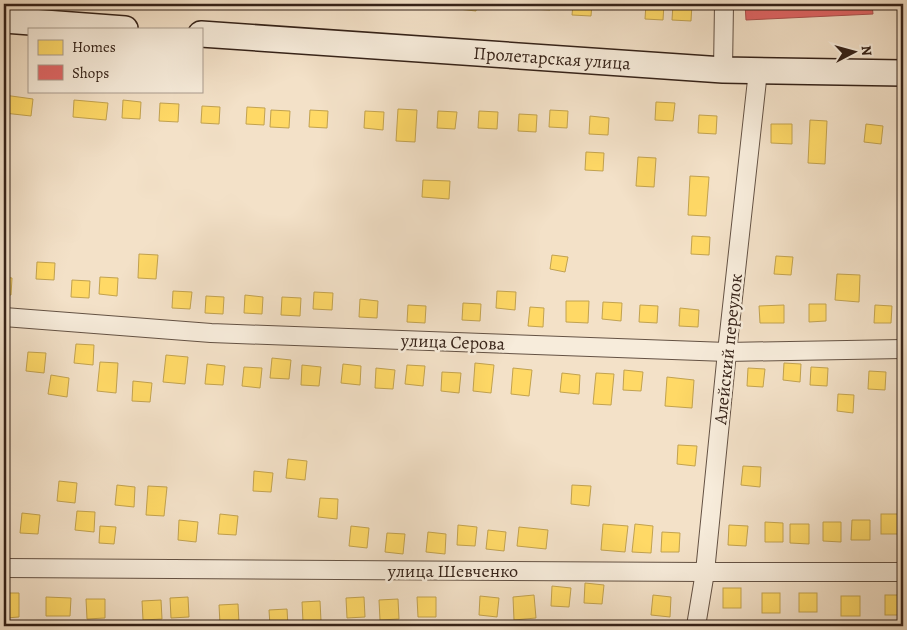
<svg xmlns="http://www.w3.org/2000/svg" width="907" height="630" font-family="Alegreya,serif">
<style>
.homes{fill:#ffd966;stroke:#c2a24f}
.shops{fill:#e06666;stroke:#ad524f}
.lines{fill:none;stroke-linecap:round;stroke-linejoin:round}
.street-casing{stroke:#645244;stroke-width:20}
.secondary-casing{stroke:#352218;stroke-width:28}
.street{stroke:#f7ecdb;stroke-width:18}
.secondary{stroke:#f7ecdb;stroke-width:25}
.labels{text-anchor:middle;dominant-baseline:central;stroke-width:5;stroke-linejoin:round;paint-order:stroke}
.street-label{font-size:18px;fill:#352218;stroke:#f7ecdb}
</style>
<rect width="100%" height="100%" fill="#f3e1c8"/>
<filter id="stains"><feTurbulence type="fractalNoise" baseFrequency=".004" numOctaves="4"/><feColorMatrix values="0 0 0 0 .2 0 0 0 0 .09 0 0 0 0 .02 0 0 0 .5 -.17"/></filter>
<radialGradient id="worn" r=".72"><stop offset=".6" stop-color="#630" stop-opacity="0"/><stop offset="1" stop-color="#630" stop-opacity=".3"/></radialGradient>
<g class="homes">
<path d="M458,4h19l-1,7 -18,-2z"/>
<path d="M532,4h18v6l-19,-1z"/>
<path d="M573,4h19l-1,12 -19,-1z"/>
<path d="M646,4h18l-1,16 -18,-1z"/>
<path d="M673,4h19l-1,17 -19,-1z"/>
<path d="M4,95l29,4 -2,17 -27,-3z"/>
<path d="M74,100l34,3 -2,17 -33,-3z"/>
<path d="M123,100l18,2 -1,17 -18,-1z"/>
<path d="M656,102l19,1 -2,18 -18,-1z"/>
<path d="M160,103l19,1 -1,18 -19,-1z"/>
<path d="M202,106l18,1 -1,17 -18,-1z"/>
<path d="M247,107l18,1 -1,17 -18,-1z"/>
<path d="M398,109l19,1 -2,32 -19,-1z"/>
<path d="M271,110l19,1 -1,17 -19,-1z"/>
<path d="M310,110l18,1 -1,17 -18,-1z"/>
<path d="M550,110l18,1 -1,17 -18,-1z"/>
<path d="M365,111l19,1 -1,18 -19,-2z"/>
<path d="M438,111l19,1 -2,17 -18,-1z"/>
<path d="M479,111l19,1 -1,17 -19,-1z"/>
<path d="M519,114l18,1 -1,17 -18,-1z"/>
<path d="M699,115l18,1 -1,18 -18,-1z"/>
<path d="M590,116l19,2 -1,17 -19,-1z"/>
<path d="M810,120l17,1 -2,43 -17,-1z"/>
<path d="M771,124h21v20l-21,-1z"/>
<path d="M866,124l17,2 -2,18 -17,-2z"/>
<path d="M901,125h2v18l-3,-1z"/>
<path d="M586,152l18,1 -1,18 -18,-1z"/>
<path d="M638,157l18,1 -2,29 -18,-1z"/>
<path d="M690,176l19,1 -3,39 -18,-1z"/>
<path d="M423,180l27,1 -1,18 -27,-2z"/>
<path d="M692,236l18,1 -1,18 -18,-1z"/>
<path d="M139,254l19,1 -2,24 -18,-1z"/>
<path d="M552,255l16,2 -3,15 -15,-3z"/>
<path d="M776,256l17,1 -2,18 -17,-1z"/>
<path d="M37,262l18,1 -1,17 -18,-1z"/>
<path d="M837,274l23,1 -1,27 -24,-2z"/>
<path d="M4,277l8,1 -1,17h-7z"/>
<path d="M100,277l18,1 -1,18 -18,-2z"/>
<path d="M72,280l18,1 -1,17 -18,-1z"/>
<path d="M173,291l19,1 -2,17 -18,-1z"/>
<path d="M497,291l19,1 -1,18 -19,-2z"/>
<path d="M314,292l19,1 -1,17 -19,-1z"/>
<path d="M245,295l18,2 -1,17 -18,-1z"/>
<path d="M206,296l18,1 -1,17 -18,-1z"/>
<path d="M282,297l19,1 -1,18 -19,-1z"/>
<path d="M360,299l18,2 -1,17 -18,-1z"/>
<path d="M566,301h23l-1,22 -22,-1z"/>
<path d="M603,302l19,1 -1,18 -19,-2z"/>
<path d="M463,303l18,1 -1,17 -18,-1z"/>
<path d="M809,304h17v17l-17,1z"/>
<path d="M408,305l18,1 -1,17 -18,-1z"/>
<path d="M640,305l18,1 -1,17 -18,-1z"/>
<path d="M784,305v18h-24l-1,-17z"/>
<path d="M875,305l17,1 -1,17h-17z"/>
<path d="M530,307l14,1 -1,19 -15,-1z"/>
<path d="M680,308l19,2 -1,17 -19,-1z"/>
<path d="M76,344l18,1 -1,20 -19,-2z"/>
<path d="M28,352l18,1 -2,20 -18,-2z"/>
<path d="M166,355l22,2 -3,27 -22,-2z"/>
<path d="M272,358l19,2 -2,19 -19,-1z"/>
<path d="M100,362l18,1 -2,30 -19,-2z"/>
<path d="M475,363l19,2 -3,28 -18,-2z"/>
<path d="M784,363l17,1 -1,18 -17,-2z"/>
<path d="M207,364l18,2 -2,19 -18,-1z"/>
<path d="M343,364l18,2 -1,19 -19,-2z"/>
<path d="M900,364h3v18h-4z"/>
<path d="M302,365l19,2 -2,19 -18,-1z"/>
<path d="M407,365l18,1 -2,20 -18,-2z"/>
<path d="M244,367l18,1 -2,20 -18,-2z"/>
<path d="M811,367l17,1 -1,18 -17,-1z"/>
<path d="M376,368l19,2 -2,19 -18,-1z"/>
<path d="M513,368l19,2 -3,26 -18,-2z"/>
<path d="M748,368l17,1 -2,18 -16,-1z"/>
<path d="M624,370l19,2 -2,19 -18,-1z"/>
<path d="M869,371l17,1 -1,18 -17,-1z"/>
<path d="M442,372l19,1 -2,20 -18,-2z"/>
<path d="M562,373l18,2 -1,19 -19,-2z"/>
<path d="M596,373l18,1 -3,31 -18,-1z"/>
<path d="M51,375l18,3 -2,19 -19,-3z"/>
<path d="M667,377l27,3 -2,28 -27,-2z"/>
<path d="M133,381l19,2 -2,19 -18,-1z"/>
<path d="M838,394l16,1 -1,18 -16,-2z"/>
<path d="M678,445l19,1 -2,20 -18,-2z"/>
<path d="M288,459l19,2 -2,19 -19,-2z"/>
<path d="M743,466l18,1 -1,20 -19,-2z"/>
<path d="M254,471l19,2 -2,19 -18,-1z"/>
<path d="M59,481l18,2 -2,20 -18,-2z"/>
<path d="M117,485l18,2 -1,20 -19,-2z"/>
<path d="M572,485l19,1 -2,20 -18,-2z"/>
<path d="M148,486l19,1 -3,29 -18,-1z"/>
<path d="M320,498l18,1 -1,20 -19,-2z"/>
<path d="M77,511l18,1 -1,20 -19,-2z"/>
<path d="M22,513l18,2 -2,19 -18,-1z"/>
<path d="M220,514l18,2 -2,19 -18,-1z"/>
<rect x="881" y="514" width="18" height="20"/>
<path d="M179,520l19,2 -2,20 -18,-2z"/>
<path d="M852,520h18v20h-19z"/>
<path d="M765,522l18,1v19h-18z"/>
<path d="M823,522h18v20l-18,-1z"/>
<path d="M603,524l25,2 -3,26 -24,-2z"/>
<path d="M635,524l18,2 -2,27 -19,-1z"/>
<path d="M790,524h19v20l-19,-1z"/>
<path d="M458,525l19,2 -2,19 -18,-1z"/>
<path d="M729,525l19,1 -2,20 -18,-1z"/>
<path d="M100,526l16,1 -2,17 -15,-1z"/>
<path d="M351,526l18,2 -2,20 -18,-2z"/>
<path d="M519,527l29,3 -2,19 -29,-3z"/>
<path d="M488,530l18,2 -2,19 -18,-2z"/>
<path d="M428,532l18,2 -1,20 -19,-2z"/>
<path d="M662,532l18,1 -1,19h-18z"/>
<path d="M387,533l18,1 -2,20 -18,-2z"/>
<path d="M585,583l19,2 -2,19 -18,-1z"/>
<path d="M552,586l19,2 -2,19 -18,-1z"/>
<rect x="723" y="588" width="18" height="20"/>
<path d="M5,593h14v24l-13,1z"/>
<rect x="762" y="593" width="18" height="20"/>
<rect x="799" y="593" width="18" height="19"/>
<path d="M534,595l2,23 -22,2 -1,-23z"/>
<path d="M653,595l18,2 -1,20 -19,-2z"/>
<rect x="885" y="595" width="18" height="20"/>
<path d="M480,596l19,2 -2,19 -18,-2z"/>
<rect x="841" y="596" width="19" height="20"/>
<path d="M46,597l25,1 -1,18h-24z"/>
<path d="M188,597l1,20 -18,1 -1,-20z"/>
<path d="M364,597l1,20 -18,1 -1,-20z"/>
<path d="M417,597h19v20h-18z"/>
<path d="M86,599h19v19l-18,1z"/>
<path d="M398,599l1,20 -19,1 -1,-20z"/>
<path d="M161,600l1,19 -19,1 -1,-19z"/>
<path d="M320,601l1,20 -18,1 -1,-20z"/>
<path d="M238,604l1,19 -19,1 -1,-19z"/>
<path d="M287,609l1,17h-18l-1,-16z"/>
</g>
<path class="shops" d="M745,4h127l1,10 -127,6z"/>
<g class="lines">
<defs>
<g id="street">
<path d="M723,70l1,-66"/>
<path d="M4,317l207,16 516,19 176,-3"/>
<path d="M4,568l701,4h198"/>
<path d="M696,626l9,-54 22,-220 31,-281"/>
</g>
<g id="secondary">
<path d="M4,20l121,9"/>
<path id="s1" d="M201,34l522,36 180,3"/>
</g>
</defs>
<use href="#street" class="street-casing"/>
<use href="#secondary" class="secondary-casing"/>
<use href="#street" class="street"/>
<use href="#secondary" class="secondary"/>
</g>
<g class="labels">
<g class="street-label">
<text stroke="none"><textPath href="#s1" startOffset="352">Пролетарская улица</textPath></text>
<text transform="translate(453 342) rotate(2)">улица Серова</text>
<text transform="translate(728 349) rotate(-84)">Алейский переулок</text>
<text x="453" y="571">улица Шевченко</text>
</g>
</g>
<rect width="907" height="630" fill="none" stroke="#f3e1c8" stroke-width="20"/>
<rect x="5" y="5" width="897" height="620" fill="none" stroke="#352218" stroke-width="2.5"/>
<rect x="10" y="10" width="887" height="610" fill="none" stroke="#352218"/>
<rect x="28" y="28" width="175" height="65" fill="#f7ecdb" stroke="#a99b8d"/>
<rect x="38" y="40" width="25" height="15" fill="#ffd966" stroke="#a99b8d"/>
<text x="72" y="52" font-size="15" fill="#352218">Homes</text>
<rect x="38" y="65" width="25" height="15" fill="#e06666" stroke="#a99b8d"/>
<text x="72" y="78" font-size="15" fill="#352218">Shops</text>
<g transform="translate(854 52) rotate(84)" stroke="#f7ecdb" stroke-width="4" paint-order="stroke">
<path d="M0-4L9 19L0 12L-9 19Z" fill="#352218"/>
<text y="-8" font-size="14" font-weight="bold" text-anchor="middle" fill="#352218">N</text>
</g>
<rect width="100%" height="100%" filter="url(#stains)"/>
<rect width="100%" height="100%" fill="url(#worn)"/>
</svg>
